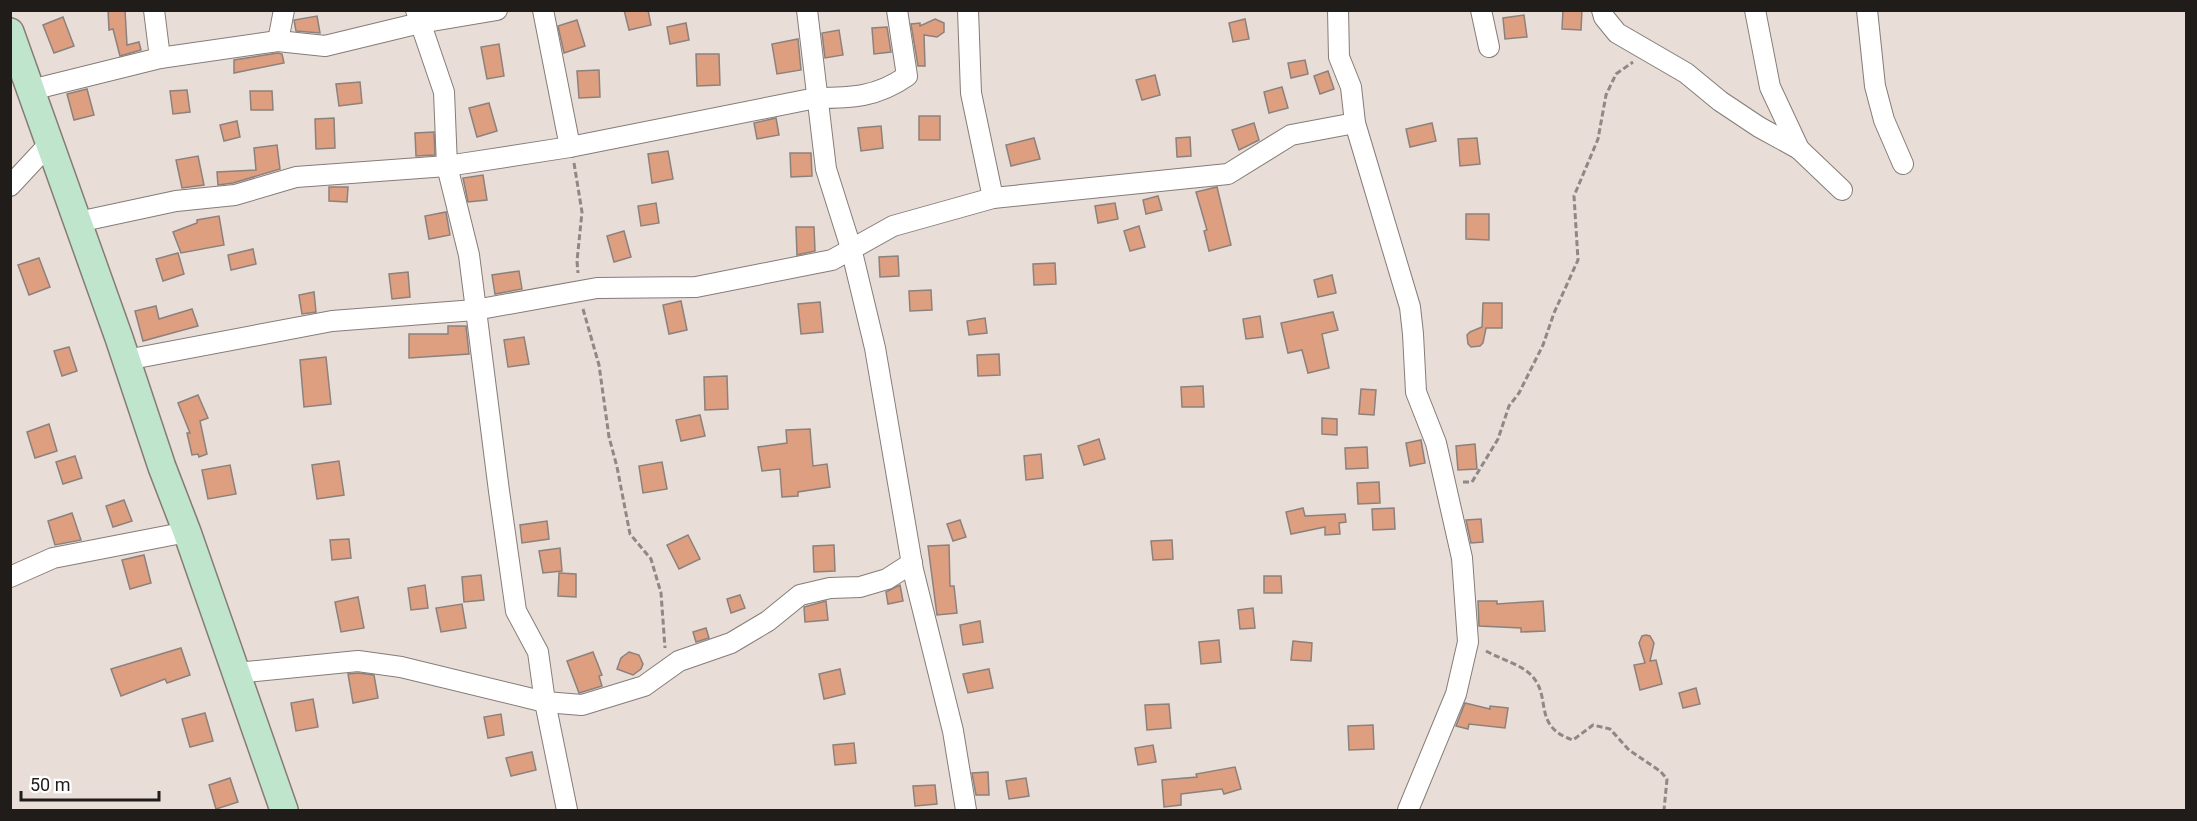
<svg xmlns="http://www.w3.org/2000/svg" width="2197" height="821" font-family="Roboto,sans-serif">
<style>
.building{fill:#de9e80;stroke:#8c817d;stroke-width:1.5}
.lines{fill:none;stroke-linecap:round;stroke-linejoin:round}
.street-casing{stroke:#867c77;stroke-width:22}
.secondary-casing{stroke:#867c77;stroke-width:30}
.path{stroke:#908884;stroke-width:3;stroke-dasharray:6 3;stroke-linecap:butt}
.street{stroke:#fff;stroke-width:20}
.secondary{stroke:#c0e5cd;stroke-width:27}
</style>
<rect width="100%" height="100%" fill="#e8ddd7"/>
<g class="building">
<path d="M108,10h17l2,35 12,-3 2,8 -21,6 -7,-27 -4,1z"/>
<path d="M624,10h24l3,15 -22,5z"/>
<path d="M1563,10h19l-1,20 -19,-1z"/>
<path d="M1524,15l3,22 -22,2 -2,-21z"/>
<path d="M317,16l3,17 -24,-2 -2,-11z"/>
<path d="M63,17l11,29 -20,7 -11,-28z"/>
<path d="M935,19l9,4v9l-7,5 -13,-2 1,31h-7l-7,-42 9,-1v3z"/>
<path d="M1245,19l4,20 -16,3 -4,-19z"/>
<path d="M577,20l8,26 -21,7 -6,-27z"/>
<path d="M686,23l3,17 -19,4 -3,-17z"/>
<path d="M887,27l4,25 -17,2 -2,-26z"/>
<path d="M839,30l4,25 -18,3 -3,-25z"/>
<path d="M798,39l3,31 -24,4 -5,-30z"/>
<path d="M499,44l5,32 -17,3 -6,-32z"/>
<path d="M278,53l4,1 2,9 -50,10v-13z"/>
<path d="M696,54h23l1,31 -23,1z"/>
<path d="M1305,60l3,14 -17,4 -3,-15z"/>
<path d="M599,70l1,27 -21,1 -2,-27z"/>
<path d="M1328,71l6,18 -14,5 -6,-18z"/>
<path d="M1155,75l5,20 -18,5 -6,-20z"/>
<path d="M360,82l2,21 -23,3 -3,-22z"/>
<path d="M1282,87l6,21 -19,5 -5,-21z"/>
<path d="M87,89l7,26 -20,5 -7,-26z"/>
<path d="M187,90l3,22 -17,2 -3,-23z"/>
<path d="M250,91h22l1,19h-22z"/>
<path d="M489,103l8,28 -20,6 -8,-29z"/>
<rect x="919" y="116" width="21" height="24"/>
<path d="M334,118l1,30 -19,1 -1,-30z"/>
<path d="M776,118l3,17 -22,4 -3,-16z"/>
<path d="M237,121l3,16 -16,4 -4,-16z"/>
<path d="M1254,123l5,17 -20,10 -7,-20z"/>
<path d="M1432,123l4,18 -26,6 -4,-18z"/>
<path d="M881,126l2,22 -22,3 -3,-23z"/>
<path d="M434,132l1,23 -19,1 -1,-23z"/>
<path d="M1190,137l1,19 -14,1 -1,-19z"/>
<path d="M1034,138l6,21 -29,7 -5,-21z"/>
<path d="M1477,138l3,26 -20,2 -2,-27z"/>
<path d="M277,145l3,24 -47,14 -15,2 -1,-13 39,-2 -2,-22z"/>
<path d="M668,151l5,28 -21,4 -4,-29z"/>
<path d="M790,153h21l1,23 -21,1z"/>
<path d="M198,156l6,29 -22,3 -6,-28z"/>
<path d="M483,175l4,25 -19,2 -5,-24z"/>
<path d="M329,187h19l-1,15 -18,-1z"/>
<path d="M1217,187l14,58 -22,6 -5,-20 3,-1 -11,-38z"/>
<path d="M1158,196l4,14 -16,4 -3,-14z"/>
<path d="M656,203l3,20 -18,3 -3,-20z"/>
<path d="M1115,203l3,16 -20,4 -3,-17z"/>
<path d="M446,212l4,23 -21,4 -4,-23z"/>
<path d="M1466,214h23v26l-23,-1z"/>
<path d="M219,216l5,29 -43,8 -8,-21 24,-9v-3z"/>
<path d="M1139,226l6,21 -15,4 -6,-20z"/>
<path d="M796,227h18l1,24 -18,4z"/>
<path d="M624,231l7,26 -17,5 -7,-26z"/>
<path d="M253,249l3,15 -25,6 -3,-15z"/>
<path d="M178,253l6,21 -21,7 -7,-22z"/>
<path d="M898,256l1,20 -19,1 -1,-20z"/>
<path d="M39,258l11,29 -21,8 -11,-30z"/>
<path d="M1055,263l1,21 -22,1 -1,-21z"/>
<path d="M519,271l3,18 -27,5 -3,-19z"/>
<path d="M408,272l2,25 -18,2 -3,-25z"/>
<path d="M1332,275l4,18 -18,4 -4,-17z"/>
<path d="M931,290l1,20 -22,1 -1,-20z"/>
<path d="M314,292l2,20 -14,2 -3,-19z"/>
<path d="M681,301l6,29 -18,4 -6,-29z"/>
<path d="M820,302l3,30 -22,2 -3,-30z"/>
<path d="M1483,303h19v25h-16l-3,15 -3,3 -9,1 -3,-3 -1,-9 3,-3 12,-5z"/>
<path d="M156,306l3,13 33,-10 6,17 -55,15 -8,-30z"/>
<path d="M1333,312l5,18 -16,4 7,34 -21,5 -6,-23 -14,3 -7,-30z"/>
<path d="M1260,316l3,21 -17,2 -3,-20z"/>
<path d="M985,318l2,15 -18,2 -2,-14z"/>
<path d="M448,326h18l3,28 -60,4v-24h39z"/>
<path d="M524,337l5,27 -21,3 -4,-27z"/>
<path d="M69,347l8,24 -15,5 -8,-25z"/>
<path d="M999,354l1,21 -22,1 -1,-21z"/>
<path d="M326,357l5,47 -27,3 -4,-47z"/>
<path d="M727,376l1,33 -23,1 -1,-33z"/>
<path d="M1203,386l1,21h-22l-1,-20z"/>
<path d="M1361,389l15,1 -2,25 -15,-1z"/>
<path d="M198,395l10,23 -8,3 7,33 -8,3 -1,-3 -6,1 -5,-22h3l-12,-30z"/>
<path d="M700,415l5,21 -24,5 -5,-21z"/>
<path d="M1322,418l15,1v16l-15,-1z"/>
<path d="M49,424l8,27 -22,7 -8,-26z"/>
<path d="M810,429l3,37 14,-2 3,23 -32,5v4l-16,1 -2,-28 -18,2 -4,-24 29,-4 -1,-13z"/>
<path d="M1099,439l6,20 -21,6 -6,-19z"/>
<path d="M1421,440l4,23 -15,3 -4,-23z"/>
<path d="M1475,444l2,25 -19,1 -2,-24z"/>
<path d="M1367,447l1,21 -22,1 -1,-21z"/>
<path d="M1041,454l2,24 -17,2 -2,-24z"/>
<path d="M75,456l7,22 -19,6 -7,-22z"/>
<path d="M339,461l5,34 -27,4 -5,-34z"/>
<path d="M662,462l5,27 -24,4 -4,-27z"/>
<path d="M230,465l6,29 -28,5 -6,-29z"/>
<path d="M1379,482l1,21 -22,1 -1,-21z"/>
<path d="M124,500l8,21 -19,6 -7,-21z"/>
<path d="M1303,508l2,8 40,-2 1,8 -7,1 1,11 -15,1v-8l-34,7 -5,-22z"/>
<path d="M1394,508l1,21 -22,1 -1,-21z"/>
<path d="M72,513l9,27 -26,5 -7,-24z"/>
<path d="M1481,519l2,23 -12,1 -5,-23z"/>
<path d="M960,520l6,17 -13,4 -6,-17z"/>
<path d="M547,521l2,18 -27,4 -2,-18z"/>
<path d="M688,535l12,24 -21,10 -12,-24z"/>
<path d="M349,539l2,19 -19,2 -2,-20z"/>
<path d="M1172,540l1,19 -20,1 -2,-19z"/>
<path d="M834,545l1,26 -21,1 -1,-26z"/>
<path d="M949,545l1,41h4l3,27 -20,2 -9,-69z"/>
<path d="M560,548l2,23 -19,2 -4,-22z"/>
<path d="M144,555l7,28 -21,6 -8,-29z"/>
<path d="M559,573l17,1v23l-18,-1z"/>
<path d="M481,575l3,25 -20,2 -2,-25z"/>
<path d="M1264,576h17l1,17h-18z"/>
<path d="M425,585l3,23 -17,2 -3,-22z"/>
<path d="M900,585l3,16 -15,3 -2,-12z"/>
<path d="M740,595l5,13 -14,5 -4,-14z"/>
<path d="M358,597l6,31 -23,4 -6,-30z"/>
<path d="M826,601l2,19 -23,2 -1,-15z"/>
<path d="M1478,601h19v3l46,-3 2,30 -24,1v-4l-42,-2z"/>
<path d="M462,604l4,24 -25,4 -5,-24z"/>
<path d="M1253,608l2,20 -15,1 -2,-19z"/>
<path d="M980,621l3,21 -20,3 -3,-20z"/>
<path d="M706,628l3,10 -13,4 -3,-10z"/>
<path d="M1646,635l4,1 4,7 -4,18 6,-1 6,24 -22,6 -6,-25 11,-2 -6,-20 3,-7z"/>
<path d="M1219,640l2,22 -20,2 -2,-22z"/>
<path d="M1293,641l19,2 -1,18 -20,-1z"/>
<path d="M181,648l9,27 -23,8 -2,-4 -44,17 -10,-27z"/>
<path d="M593,652l9,23 -3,1 3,10 -23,7 -12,-32z"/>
<path d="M629,652l10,3 4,9 -2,5 -8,6 -16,-6 4,-11z"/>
<path d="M840,669l5,25 -21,5 -5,-25z"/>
<path d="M989,669l4,19 -25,5 -5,-19z"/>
<path d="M358,673l16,2 4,23 -25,5 -5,-29z"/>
<path d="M1696,688l4,16 -17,4 -4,-15z"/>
<path d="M313,699l5,28 -22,4 -5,-28z"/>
<path d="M1465,703l25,6v-3l18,2 -3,20 -36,-4 -1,5 -12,-3z"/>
<path d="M1169,704l2,24 -24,2 -2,-25z"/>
<path d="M205,713l8,28 -23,6 -8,-28z"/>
<path d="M501,714l3,21 -16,3 -4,-21z"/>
<path d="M1373,725l1,24 -25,1 -1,-24z"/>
<path d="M854,743l2,20 -21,2 -2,-20z"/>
<path d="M1153,745l3,17 -18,3 -3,-17z"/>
<path d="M532,752l4,18 -25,6 -5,-18z"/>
<path d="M1235,767l6,22 -17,5 -2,-5 -41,5v11l-17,2 -2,-27 35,-3 -1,-3z"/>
<path d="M988,772l1,23h-13l-4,-22z"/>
<path d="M230,778l8,24 -22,7 -7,-24z"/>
<path d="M1026,778l3,18 -20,3 -3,-18z"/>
<path d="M935,785l2,19 -22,2 -2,-20z"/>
</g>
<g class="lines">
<defs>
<g id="street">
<path d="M154,10l6,48"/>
<path d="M416,10l28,82 3,74 22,89 30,236 17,120 22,41 7,50 22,108"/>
<path d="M543,10l27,137"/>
<path d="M807,10l19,159 25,79 24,100 38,222 40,161 13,79"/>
<path d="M968,10l3,83 22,105"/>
<path d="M1338,10l1,47 12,30 4,36 55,184 3,27 3,58 20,51 26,115 6,84 -12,52 -48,116"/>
<path d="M1481,10l8,37"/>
<path d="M1602,10l2,7 13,16 69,40 34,28 39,26 40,22"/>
<path d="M1755,10l15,77 29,62 43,41"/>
<path d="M1867,10l8,76 9,34 19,44"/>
<path d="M278,41l6,-31"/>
<path d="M31,90l129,-32 118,-17 47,5 95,-23 77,-13"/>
<path d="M10,186l40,-43"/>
<path d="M78,222l98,-21 59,-6 61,-18 151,-11 123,-19 246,-49c36,0 61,-1 91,-22l-10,-66"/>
<path d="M126,360l206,-39 143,-11 122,-22 99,-1 136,-27 61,-34 100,-28 235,-24 63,-39 64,-12"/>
<path d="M10,577l43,-19 134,-26"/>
<path d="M236,673l122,-12 43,6 144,35 37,3 62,-19 35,-25 52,-18 37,-22 32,-26 30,-7 30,-1 27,-8 25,-16"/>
</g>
<path id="secondary" d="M10,32l109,306 43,129 25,65 97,278"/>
</defs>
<use href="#street" class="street-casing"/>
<use href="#secondary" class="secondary-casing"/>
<g class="path">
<path d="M574,163l8,49 -5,49 1,12"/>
<path d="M583,309l16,56 10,72 8,30 13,67 21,25 10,34 4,55"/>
<path d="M1463,482h9l26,-43 11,-33 10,-13 24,-48 11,-32 24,-53 -4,-64 24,-57 8,-44 10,-21 17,-12"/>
<path d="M1486,651c12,7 36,14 45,24 22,22 0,51 42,65l20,-15 17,4 19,21 31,21 7,8 -3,31"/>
</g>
<use href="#street" class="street"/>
<use href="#secondary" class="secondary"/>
</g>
<rect width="2197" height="821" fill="none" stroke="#201c1a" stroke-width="24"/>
<path d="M21 791v9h138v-9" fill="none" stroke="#201c1a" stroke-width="3"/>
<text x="30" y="791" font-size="18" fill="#201c1a" stroke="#ffffff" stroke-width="4.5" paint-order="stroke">50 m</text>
</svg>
